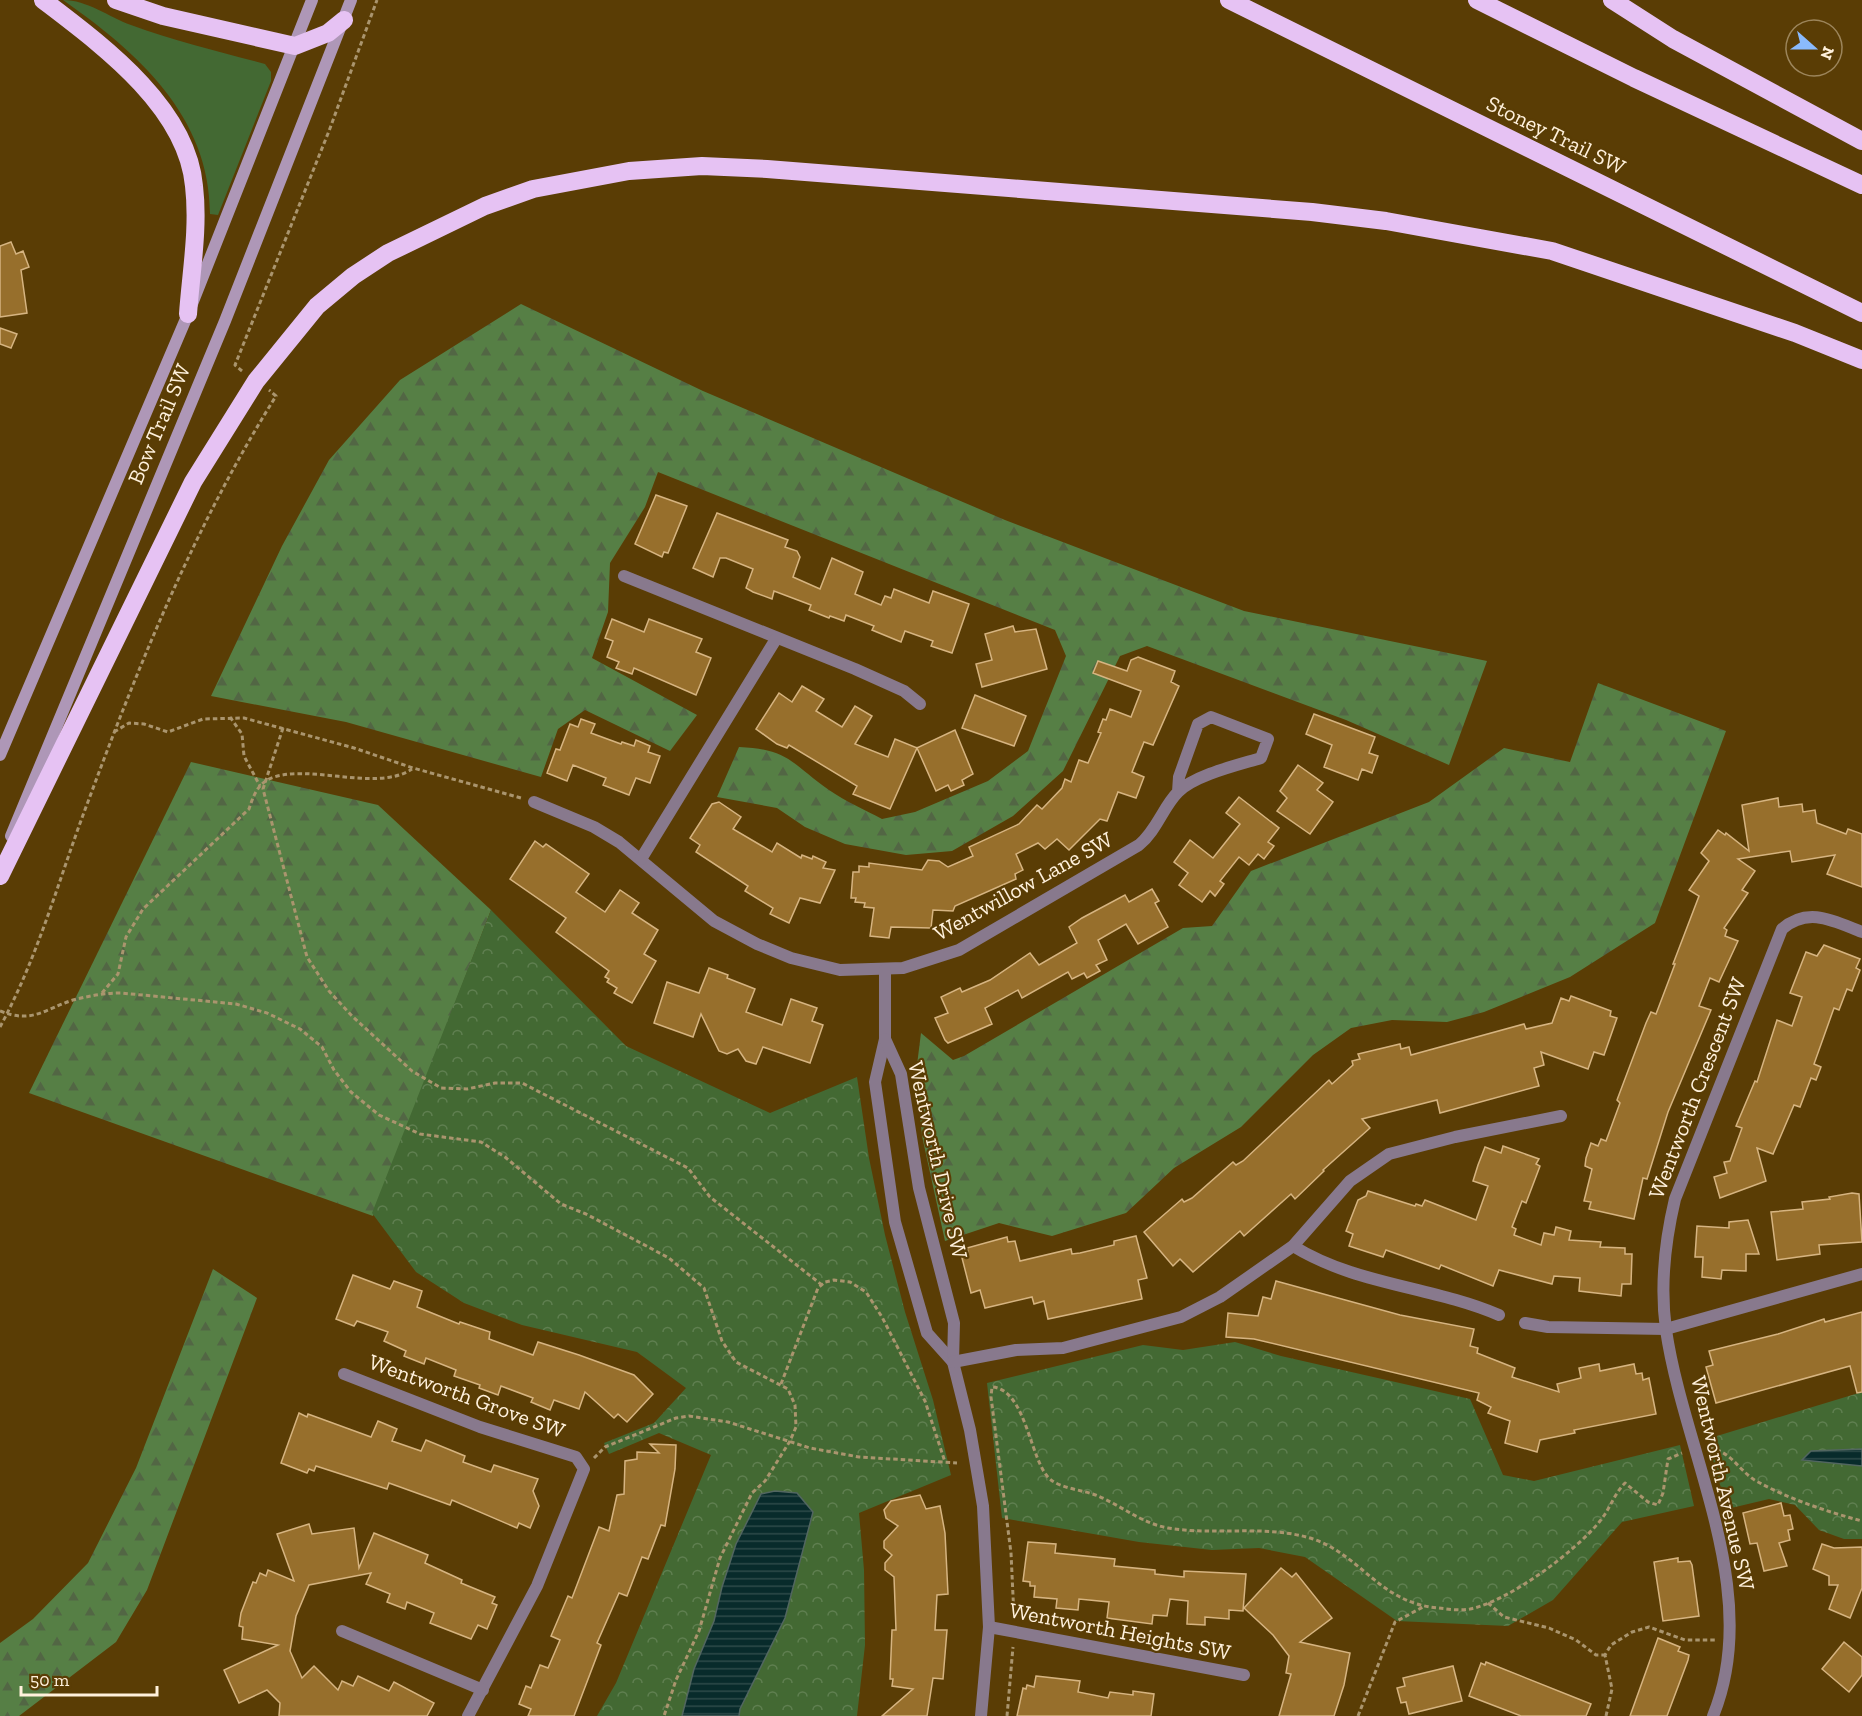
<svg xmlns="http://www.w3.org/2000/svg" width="1862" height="1716" font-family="'Zilla Slab',serif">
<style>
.grass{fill:#436933}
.forest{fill:url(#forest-firs)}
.park{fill:url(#park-crowns)}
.water{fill:url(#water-rules);stroke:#526660;stroke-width:1.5}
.building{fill:#976f2c;stroke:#d6b481;stroke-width:1.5}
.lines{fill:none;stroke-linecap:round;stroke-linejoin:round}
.path{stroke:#aa956e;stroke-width:3;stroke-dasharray:4.5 3;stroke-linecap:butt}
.minor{stroke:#88798d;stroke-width:12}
.secondary{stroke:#ae97b7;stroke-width:12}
.motorway{stroke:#e6c2f3;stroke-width:18}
.labels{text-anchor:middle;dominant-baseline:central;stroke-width:4.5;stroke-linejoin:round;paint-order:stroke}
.street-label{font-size:22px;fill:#fff1dc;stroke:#5a3d05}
</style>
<defs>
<pattern id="forest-firs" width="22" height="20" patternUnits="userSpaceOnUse" patternTransform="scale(1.5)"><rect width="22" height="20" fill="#567f45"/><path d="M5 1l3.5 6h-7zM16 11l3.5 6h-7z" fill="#526644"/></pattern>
<pattern id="park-crowns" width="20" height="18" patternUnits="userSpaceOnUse" patternTransform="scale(1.5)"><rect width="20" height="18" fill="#436933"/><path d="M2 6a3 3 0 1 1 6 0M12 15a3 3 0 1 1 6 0" fill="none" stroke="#5f7f50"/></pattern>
<pattern id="water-rules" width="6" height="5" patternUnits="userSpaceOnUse" patternTransform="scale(1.5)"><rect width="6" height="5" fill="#082b2b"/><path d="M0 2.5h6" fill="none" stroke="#2d4a49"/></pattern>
</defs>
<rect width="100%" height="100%" fill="#5a3d05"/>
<path class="grass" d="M63,0c24,0 46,17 68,25 44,16 89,27 134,39l6,8v9l-53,134 -8,-1c0,-98 -73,-162 -147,-214z"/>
<g class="forest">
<path d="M521,304l182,87 302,129 239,91 243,50 -38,104 -103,-45 -199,-74 -27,10 -57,115 -50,45 -61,35 -46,4 -61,-11 -40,-17 -28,-19 -60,-11 22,-50c50,2 53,17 90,43 16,11 36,20 53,29l33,-7 73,-31 40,-30 38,-95 -11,-26 -397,-158 -13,35 -35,56 -2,49 -16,46 105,57 -27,36 -85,-41 -27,19 -17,48 -195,-55 -135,-26 71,-150 47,-86 71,-80z"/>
<path d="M1598,683l128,48 -71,192 -85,54 -86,35 -37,10 -55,-2 -41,8 -38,27 -72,72 -67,41 -48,45 -74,23 -53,-13 -54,18 -23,-105 -6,-63 5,-40 32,27 11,-4 219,-128 29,-2 39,-55 178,-69 75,-54 66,14z"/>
<path d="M191,762l187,43 113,105 -118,306 -344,-123z"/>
<path d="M213,1269l44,29 -110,292 -31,52 -97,74h-19v-73l33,-24 55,-56 48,-95z"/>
</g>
<g class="park">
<path d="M491,910l135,136 144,67 87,-36 12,81 16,77 20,77 28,88 18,75 -92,38 5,57 1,75 -8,71h-260l19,-33 95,-228 -52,-22 -50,21 -5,-11 50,-20 32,-35 -49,-36 -115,-27 -58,-22 -48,-31 -44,-59z"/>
<path d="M1235,1342l46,14 189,43 33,76 31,6 146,-36 14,61 -72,16 -69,78 -45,26 -111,-5 -92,-64 -46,-9 -47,2 -73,-8 -137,-24 -15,-135 156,-38 40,5z"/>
<path d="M1862,1392v147h-18l-25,-9 -24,-25 -26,-6 -42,10 -20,-70z"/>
</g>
<g class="water">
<path d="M1862,1449v17l-60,-6 9,-9z"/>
<path d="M775,1491l22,2 16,19 -28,106 -45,91 -1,7h-57l12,-47 20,-48 8,-34 14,-43 25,-50z"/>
</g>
<g class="building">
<path d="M11,242l5,12 7,-3 6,16 -8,3 6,43 -27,4v-71z"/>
<path d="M0,328l17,6 -6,14 -11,-4z"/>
<path d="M656,495l31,11 -19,47 -4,-1 -2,5 -27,-13z"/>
<path d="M717,513l71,27 -3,7 12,4 3,6 -7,20 27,12 12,-31 31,14 -8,22 26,11 4,-9 6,2 3,-9 35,14 4,-12 36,13 -17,49 -21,-7 2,-5 -28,-10 -4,11 -29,-12 2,-4 -28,-11 -2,6 -14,-5 -1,2 -20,-8 2,-5 -37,-14 -2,8 -19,-7 -7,-4 7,-19 -27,-11h-6l-7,19 -20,-9z"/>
<path d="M612,619l32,13 5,-13 53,20 -6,13 15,6 -15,37 -62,-27 -2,6 -16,-6 3,-6 -12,-5 6,-16 -8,-3z"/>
<path d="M1013,626l2,6 21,-3 11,40 -65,18 -6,-23 16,-4 -7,-26z"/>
<path d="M1138,657l37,14 -4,11 8,4 -26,59 -9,-3 -12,30 12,5 -8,21 -18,-6 -11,29 -7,-2 -31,31 -12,-11 -12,10 -7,-6 -22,11 7,16 -8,4 1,5 -61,27 -2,5 -20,-1 -2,18 -40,-1 -2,11 -19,-2 4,-28 -10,-1 1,-4 -10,-1 1,-4h-5l2,-26h6v-6l10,1v-4l53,7 6,-10 11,1 9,6 25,-11 -4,-9 50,-23 18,-19 5,4 20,-21 3,-9 6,3 8,-22 9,3 13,-30 -3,-1 5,-13 3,1 4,-11 21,8 10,-26 -48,-18 5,-12 29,10 4,-11z"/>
<path d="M802,686l22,13 -8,12 26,16 13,-21 17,10 -17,28 33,13 7,-18 22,9 38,-18 18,44 -11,6 2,5 -13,6 -3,-6 -12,6 -19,-43 -27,61 -37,-15 4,-8 -68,-41 -2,3 -10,-4 -21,-15 23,-36 13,9z"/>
<path d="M975,695l51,21 -12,30 -52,-18z"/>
<path d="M1314,714l61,23 -6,16 9,3 -6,17 -10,-4 -4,11 -34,-13 8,-22 -26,-11z"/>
<path d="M581,719l14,5 -4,9 30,11 1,-2 12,4 2,-6 14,6 -2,6 12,4 -10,27 -14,-5 -7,17 -26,-10 3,-7 -33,-13 -6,16 -20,-8 9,-24 4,1 10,-26 8,3z"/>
<path d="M1298,765l25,18 -6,7 16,12 -23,32 -33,-23 10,-13 -7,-7z"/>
<path d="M1239,797l40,31 -11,14 6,4 -10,13 -6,-5 -9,11 -10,-8 -19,24 4,3 -9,12 -5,-5 -8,11 -23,-17 9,-12 -14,-11 16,-22 23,18 27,-34 -14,-11z"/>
<path d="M1778,798l1,9 23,-3 1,8 12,-2 2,13 29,11 2,-5 14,5v53l-35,-13 8,-19 -43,7 -2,-11 -52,8 17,12 -13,19 6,3 -24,35 3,2 -2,6 13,5 -19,41 -9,-4 -11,28 12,4 -43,102 -21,67 -4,-1 -9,41 -45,-10 2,-7 -7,-1 8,-32 -7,-3 1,-8 5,-15 7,3 3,-7 5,2 14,-38 -3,-3 29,-77 5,-11 5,2 19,-50h-2l26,-68 -10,-6 20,-29 -8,-8 17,-23 7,5 1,-2 23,18 -7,-46z"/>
<path d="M719,802l22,15 -8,12 29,17 10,6 5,-9 24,15 1,-3 10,4 1,-3 13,6 -3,6 12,2 -15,33 -20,-5 -11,25 -19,-9 3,-6 -28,-17 3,-5 -52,-34 4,-7 -10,-7 22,-34z"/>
<path d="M535,841l8,6 3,-3 43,30 -13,18 29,20 15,-22 19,13 -7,10 26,17 -14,24 12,7 -24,42 -18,-10 3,-5 -10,-6 2,-3 -4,-2 4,-6 -53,-39 10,-14 -56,-39z"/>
<path d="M1152,889l7,12 -4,2 13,24 -30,17 -12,-20 -28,16 9,20 -11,5 4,6 -13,7 -3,-5 -12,6 -4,-7 -46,26 -4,-8 -33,18 7,16 -44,19 -3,-3 -10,-22 13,-5 -7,-16 19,-9 2,4 28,-12 40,-27 9,12 38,-22 -8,-16 13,-9 43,-23 4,7z"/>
<path d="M1824,945l36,14 -4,9 4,2 -8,21 -5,-2 -8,21 -5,-2 -20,56 7,3 -5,13 -5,-2 -11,29 -6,-2 -21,49 -16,-6 9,33 -46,17 -6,-21 13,-4 -3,-11 6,-1 12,-33 -6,-2 19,-45 2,1 20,-62 15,6 10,-29 -12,-4 16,-41 11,4z"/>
<path d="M709,968l19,7 -1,3 28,11 -9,23 36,13 9,-26 26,9 -5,13 11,4 -13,38 -47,-16 -7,17 -10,-3 -8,-12 -11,5 -8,-3 -18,-37 -8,23 -39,-14 13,-41 32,11z"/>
<path d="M1571,996l40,15 -1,5 7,2 -13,37 -10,-3 -6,17 -47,-17 3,13 -10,3 5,18 -99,27 -3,-13 -75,19 8,9 -47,42 1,1 -29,28 -4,-5 -47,42 -4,-5 -47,41 -13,-13 -7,7 -29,-34 38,-33 2,3 8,-4 41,-36 3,3 7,-4 86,-81 3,4 21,-19 -1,-4 8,-2 -2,-5 42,-10 1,5 8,-2 2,8 113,-31 2,5 26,-6 9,-25 8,3z"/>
<path d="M1503,1146l36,13 -3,5 4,2 -14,37 -4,-2 -10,26 4,2 -2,6 27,10 3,-12 10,2 2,-8 15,4 -2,9 32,2 -1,5 25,1v6h7l-1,30h-9l-1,12 -42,-5 1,-13 -26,-2 -2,8 -53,-14 -6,16 -52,-21 -2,4 -53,-19 -3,7 -34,-11 4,-12 -7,-3 12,-31 8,-4 2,-5 47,15 1,-2 6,2 3,-6 51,20 12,-34 -15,-5 5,-16 7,-18 16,6z"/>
<path d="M1852,1193l7,1 3,48 -43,3 1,9 -43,6 -6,-48 32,-3 -1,-7 28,-3 -1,-2z"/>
<path d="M1748,1220l11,34h-13v17l-24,-1 -1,9 -19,-2 1,-20h-8l2,-31 32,2v-6z"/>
<path d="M1136,1236l11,42 -9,2 4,19 -94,20 -4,-18 -10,3 -2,-7 -47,11 -5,-18 -9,3 -10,-39 7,-2 -1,-4 40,-11 1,5 7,-1 5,20 51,-12 1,5 8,-1 34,-8v-4z"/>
<path d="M353,1275l37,14 4,-8 28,10 -5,16 42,17 1,-2 30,10 -1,7 44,16 5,-13 41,13 55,20 19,19 -26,28 -9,-8 -4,4 -29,-26 -6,17 -25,-9 -4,10 -19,-8 2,-4 -32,-12 -3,9 -19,-7 1,-3 -26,-9 2,-6 -30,-12 -2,6 -20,-8 2,-5 -22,-10 4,-9 -31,-11 -3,5 -18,-7z"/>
<path d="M1276,1281l124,34 74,14 -4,17 8,2 -1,5 38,15 -3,9 47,15 -2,-8 24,-6 -2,-10 20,-4 1,7 34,-7 2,10 6,-1 1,7 6,-2 7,36 -82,16 1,3 -35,7 -3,12 -32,-9 5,-22 -22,-8 3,-6 -14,-7 2,-7 -225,-54 -28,-2 2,-24 30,3 5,-19 8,2z"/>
<path d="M1862,1312v80l-5,1 -7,-27 -134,37 -10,-36 7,-2 -4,-14 69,-17 46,-15 1,3z"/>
<path d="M299,1413l8,4 1,-3 63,23 7,-16 19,8 -5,12 29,10 5,-11 39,16 -2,6 28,10 3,-7 44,14 -5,12 6,15 -9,22 -11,-5 -2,5 -65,-28 -2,5 -61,-22 -2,6 -71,-23 -2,5 -5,-2 -2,4 -26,-10z"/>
<path d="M650,1444l26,1 -1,24 -10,57 -4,-1 -13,34 -6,-2 -15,39 -8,-3 -22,50 4,2 -27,71h-46l3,-7 -12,-5 7,-18 5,2 9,-23 8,3 12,-28 -9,-4 17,-40 4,2 27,-71 10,4 8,-36 7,-1 1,-33 12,-2v-7l22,1z"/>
<path d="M920,1495l6,14 14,-3 5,27 3,61 -11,1 -2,35h12l-4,49 -10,-1 -6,38h-45l31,-27 -21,-3 1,-7h-3l2,-49h4l-2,-53 -9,-7v-7l7,-8 -8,-7v-7l14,-15 -12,-8 -2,-8 7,-9z"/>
<path d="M1781,1503l3,13 6,-1 3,14 -5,1 2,10 -11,3 8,23 -23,5 -7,-28 -7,1 -7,-31z"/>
<path d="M309,1524l3,10 42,-6 5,40 15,-35 54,22 -3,8 37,17 -1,3 34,14 -3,6 5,2 -10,24 -9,-4 -7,14 -41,-16 4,-10 -27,-11 -2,7 -18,-7 3,-8 -24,-10 5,-11 -62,12 -13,31 -6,35 12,27 12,-12 24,24 4,-9 11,5 5,-10 31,15 5,-9 40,21 -7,13h-148l1,-13 -13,-13 -28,13 -15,-33 54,-25 -36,-6 1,-12 -4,-1 2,-13 12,-31 3,1 4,-10 6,3 2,-6 26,11 -17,-47z"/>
<path d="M1028,1542l28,2 -1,9 60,6 -1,7 41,4v4l29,3v-6l62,3 -3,37 -14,-1v9l-24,-2v8l-18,-1 1,-23 -18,-2 -3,17 -14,-1 -1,9 -45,-6 2,-16 -30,-3 -1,11 -22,-2 1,-9 -23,-2 1,-11h-5v-4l-7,-1z"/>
<path d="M1822,1544l12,4 28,-1v41l-12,30 -21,-9 9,-24h-9v-9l-16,-7z"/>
<path d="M1678,1558v4l12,-1 2,4 7,51 -36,5 -9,-59z"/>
<path d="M1281,1568l11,9 4,-4 36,45 -32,24 50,11 -6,32 -10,31h-55l12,-42 -5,-1 3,-17 -16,-21 -29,-27z"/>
<path d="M1658,1638l22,9 -2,4 11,4 -1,5 -21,56h-37z"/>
<path d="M1844,1642l18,15v18l-13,17 -27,-23z"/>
<path d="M1486,1662l105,42 -5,12h-65l-52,-20 12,-33 4,2z"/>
<path d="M1453,1666l9,35 -53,13 -3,-12 -5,1 -4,-15 8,-2 -2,-8z"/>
<path d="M1036,1676l44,5 -2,11 30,6 2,-6 23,3v-4l21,3 -3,22h-134l6,-28 3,1 1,-4 7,2z"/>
</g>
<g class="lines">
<g class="path">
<path d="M242,371l-7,-6 94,-234 48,-131"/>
<path d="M230,717l12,17 2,22 16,30"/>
<path d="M283,728l-20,61 44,168 22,34 23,25 60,55 29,17 26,1 28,-6h27l166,85 22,29 112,88"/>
<path d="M114,732l15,-9 15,1 24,8 35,-13 41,-1 110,30 59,20 108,30"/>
<path d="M102,993l16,-19 8,-37 17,-28 106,-100c4,-12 8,-24 20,-30 38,-17 107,14 143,-10"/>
<path d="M0,1011c32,13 45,-2 73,-11 16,-4 31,-7 48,-7l115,11 31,9 33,16 22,18 12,23 17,22 28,23 41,19 61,8 24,15 56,47 25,10 83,44 35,30 18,53 14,21 52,27 7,16 1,22 -6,14 -25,40 -13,12 -32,65 -21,73 -23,49 -12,36"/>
<path d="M0,1027c39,-72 60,-152 89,-228 52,-140 108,-277 187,-403l-7,-6"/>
<path d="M781,1384l37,-96 7,-6 9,-2 16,2 16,10 16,25 43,84 20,61"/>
<path d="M1709,1448c23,3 30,24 49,34 31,17 70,30 104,39"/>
<path d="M594,1458l11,-11 71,-29 13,-2 39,6 82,26 49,9 98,6"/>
<path d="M1488,1603l16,14 45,11 27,12 20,15h9"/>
<path d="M1014,1617l-3,-64 -20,-156 1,-10c35,2 38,77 59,93 12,9 33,10 47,16 24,10 43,27 70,32 47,8 99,-4 145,11 49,17 67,64 125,69 10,1 21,3 32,1 39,-8 105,-57 130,-88 10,-12 14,-27 25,-38l23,19 10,3 5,-12 5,-34 14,-6"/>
<path d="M1007,1716l6,-69"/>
<path d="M1358,1716l37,-94 28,-15"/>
<path d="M1606,1716l6,-27 -7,-34 6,-10 21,-13 17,-5 36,13h30"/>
</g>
<g class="minor">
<path d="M624,576l231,93 49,22 16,13"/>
<path d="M534,802l60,25 25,15 95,79 43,23 34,14 49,12 63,-2 56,-18 180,-105c18,-15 24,-38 39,-53 17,-17 60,-27 83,-34l7,-19 -57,-22 -13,7 -19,53 -1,15"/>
<path d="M641,859l135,-220"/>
<path d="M885,970v69l-10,43 20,140 32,111 26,29"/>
<path d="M885,1039l16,35 18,114 35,135 -1,39 17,68 13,76 6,121 -8,89"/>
<path d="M1293,1246c63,39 138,40 206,69"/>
<path d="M1525,1323l23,4 118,2 196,-55"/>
<path d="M953,1362l63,-12 47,-2 118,-31 39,-20 73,-51 57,-65 39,-27 66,-17 106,-21"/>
<path d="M344,1374l136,53 96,30 8,12 -47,117 -69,130"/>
<path d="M989,1627l255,48"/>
<path d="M342,1631l141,59"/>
<path d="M1713,1716c51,-124 -29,-263 -47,-386 -6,-44 -1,-89 9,-131l107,-270c26,-23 52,-8 80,3"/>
</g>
<g class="secondary">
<path d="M0,755l188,-441 124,-314"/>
<path d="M11,836l214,-515 126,-321"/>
</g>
<g class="motorway">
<path d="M43,0c59,45 144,107 151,186 5,42 -3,86 -6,128"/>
<path d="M116,0l47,16 132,30 33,-13 16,-13"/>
<path d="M1229,0l633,313"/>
<path d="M1477,0l157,78 228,107"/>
<path d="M1612,0l61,39 189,102"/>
<path d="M0,876l193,-394 63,-101 61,-75 36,-30 35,-23 97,-47 48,-17 96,-18 73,-5 65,3 545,43 74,9 166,30 243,82 67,27"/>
</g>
</g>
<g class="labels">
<g class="street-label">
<text transform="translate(1556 135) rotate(26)">Stoney Trail SW</text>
<text transform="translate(159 424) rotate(-67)">Bow Trail SW</text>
<text transform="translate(1023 886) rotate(-29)">Wentwillow Lane SW</text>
<text transform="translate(1697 1088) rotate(-69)">Wentworth Crescent SW</text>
<text transform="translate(938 1160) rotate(77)">Wentworth Drive SW</text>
<text transform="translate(467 1396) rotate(20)">Wentworth Grove SW</text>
<text transform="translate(1723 1483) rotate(77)">Wentworth Avenue SW</text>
<text transform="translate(1120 1631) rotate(11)">Wentworth Heights SW</text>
</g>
</g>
<g transform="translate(1814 48) rotate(111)"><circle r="28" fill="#5a3d05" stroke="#9c855b" stroke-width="1.5"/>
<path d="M0-4.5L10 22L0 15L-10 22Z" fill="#8abafc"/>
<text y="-9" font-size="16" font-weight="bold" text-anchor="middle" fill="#fff1dc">N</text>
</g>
<path d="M21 1686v9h136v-9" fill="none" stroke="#fff1dc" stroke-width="3"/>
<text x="30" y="1686" font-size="18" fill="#fff1dc" stroke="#5a3d05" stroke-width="4.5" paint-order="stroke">50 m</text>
</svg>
